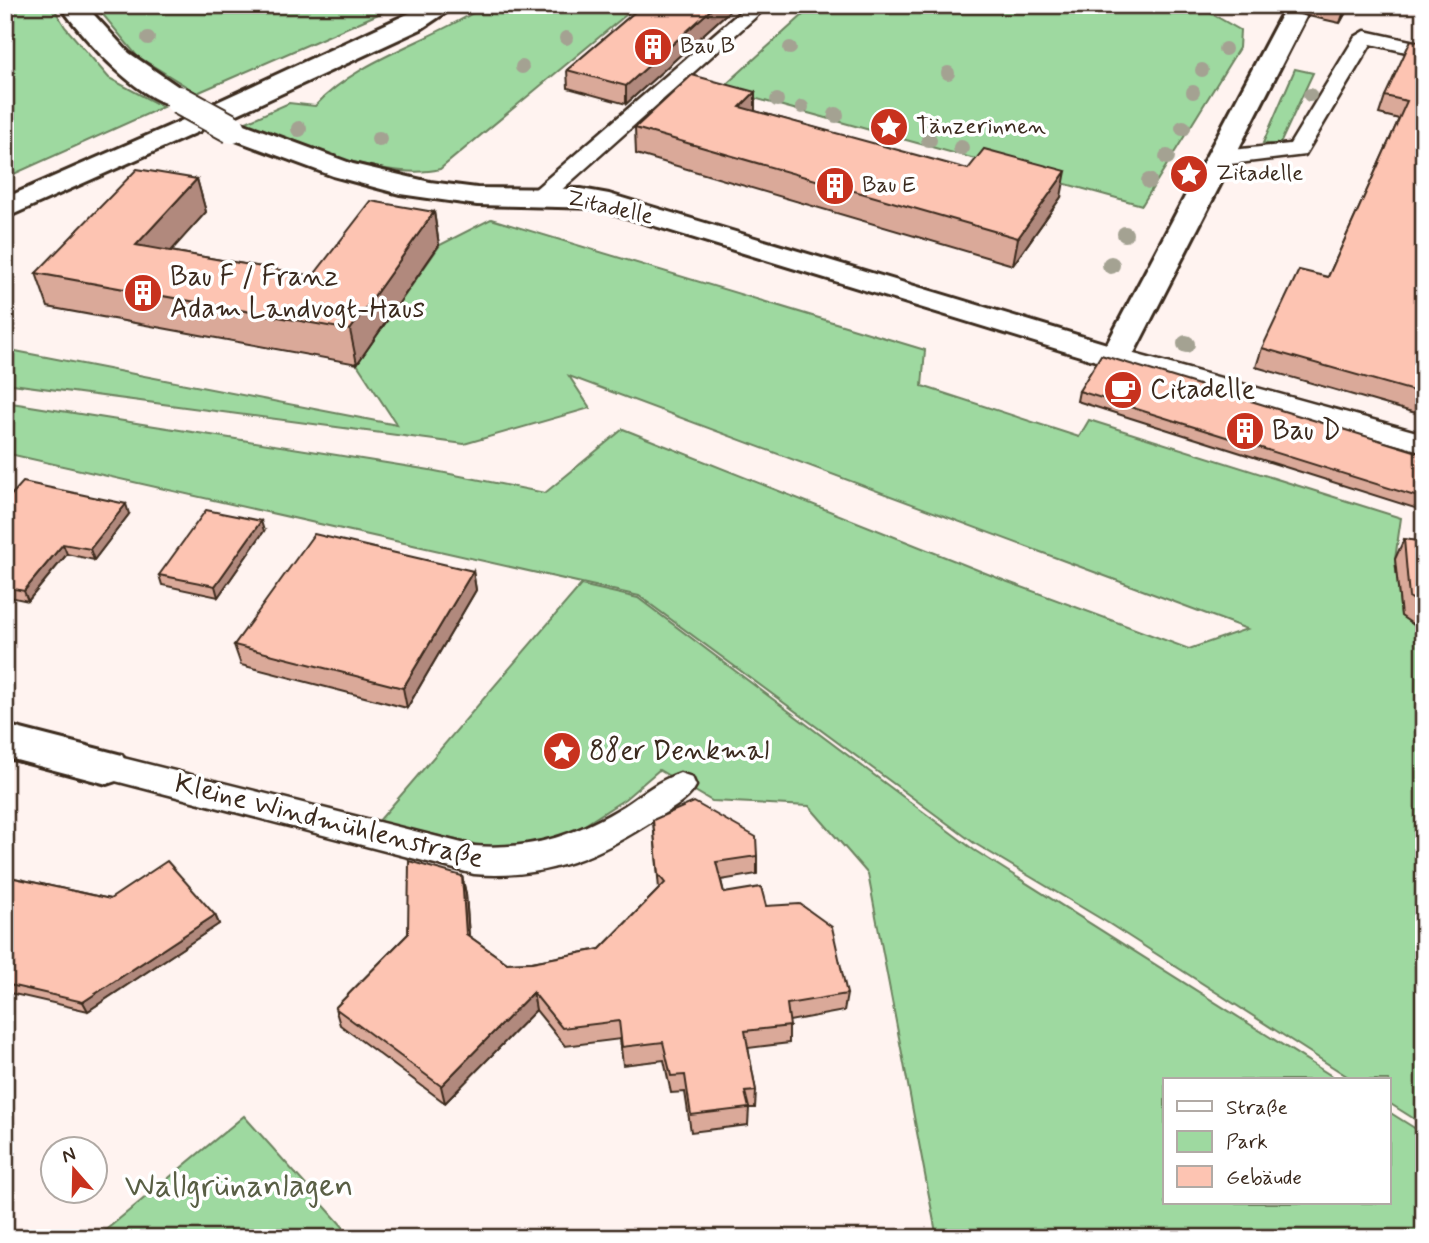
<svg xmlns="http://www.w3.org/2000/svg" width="1429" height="1243" font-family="Mynerve,sans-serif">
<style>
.green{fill:#9ed9a0;stroke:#6c825f;stroke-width:2}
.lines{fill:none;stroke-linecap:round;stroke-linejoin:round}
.lane-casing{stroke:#3b2a1e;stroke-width:5}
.street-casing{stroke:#3b2a1e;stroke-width:6}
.secondary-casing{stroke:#3b2a1e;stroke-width:6}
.lane{fill:#fff;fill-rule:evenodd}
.street{fill:#fff;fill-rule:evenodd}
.secondary{fill:#fff;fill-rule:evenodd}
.street-bridge-casing{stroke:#3b2a1e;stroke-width:32;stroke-linecap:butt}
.street-bridge{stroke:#fff;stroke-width:28}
.tree{fill:#a4a292}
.wall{fill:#daa999;stroke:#3b2a1e;stroke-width:2}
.shaded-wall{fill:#b1897d;stroke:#3b2a1e;stroke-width:2}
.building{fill:#fdc4b2;stroke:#3b2a1e;stroke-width:2}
.labels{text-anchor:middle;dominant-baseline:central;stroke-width:7;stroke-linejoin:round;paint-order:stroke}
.far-poi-label{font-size:23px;fill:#3b2a1e;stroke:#fff;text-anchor:start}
.far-street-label{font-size:23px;fill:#3b2a1e;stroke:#fff}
.poi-label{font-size:28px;fill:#3b2a1e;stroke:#fff;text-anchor:start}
.street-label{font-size:28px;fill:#3b2a1e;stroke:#fff}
.near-park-label{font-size:33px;fill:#595f45;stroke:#fff}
</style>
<rect width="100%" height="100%" fill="#fff3f0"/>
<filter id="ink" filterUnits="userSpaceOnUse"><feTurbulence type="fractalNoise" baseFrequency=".0143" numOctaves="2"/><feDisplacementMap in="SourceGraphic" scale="14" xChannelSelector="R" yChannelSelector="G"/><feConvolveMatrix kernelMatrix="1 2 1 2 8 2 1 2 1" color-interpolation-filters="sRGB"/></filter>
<g filter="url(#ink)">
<g class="green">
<path d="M5,5h47l13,22 44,51 54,29 -158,71z"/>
<path d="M95,5h304l-202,88 -60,-37z"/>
<path d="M486,5h152l-198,164c-52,13 -146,-25 -196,-46l45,-20 26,3c44,-48 117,-65 171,-101z"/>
<path d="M814,5h365l31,8 30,17 -1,18 -97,157 -421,-116z"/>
<path d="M1295,69l18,4 -34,73 -16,-3z"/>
<path d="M491,219l434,131 -3,36 157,51 10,-17 312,98 -6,41 6,57 23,16v493l-35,-22v-23h-36l-245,-157 -134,-80 -335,-247 -634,-143v-51l425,68 115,23 78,-64 385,153 181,67 58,-20 -678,-253 21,32 -126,36 -459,-61v-34l392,76 -40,-61 83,-119z"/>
<path d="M581,585l57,13 336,252 364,230h-173v123h224v-91l35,22v104h-487l-69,-364 -59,-68 -97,-5 -53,-31 -34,29 -56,36 -73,14 -118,-27z"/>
<path d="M244,1116l109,122h-257z"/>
</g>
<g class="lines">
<defs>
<g id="lane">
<path d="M748,5h21l-220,196h-16l-3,-5 3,-5z"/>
<path d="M1365,31l59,13v12l-53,-12 -66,111 -83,10 -8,-2 -3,-5 3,-5 8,-2 68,-7 65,-107z"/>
<path d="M1116,349l308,85v18l-317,-89 -4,-6 4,-6z"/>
<path d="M107,754l367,92c57,4 101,-10 150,-40 18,-12 35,-26 56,-33l12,4 4,9c-7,14 -23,22 -36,30 -60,40 -113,64 -186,58l-378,-98 -5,-9 5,-9z"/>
</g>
<g id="street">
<path d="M60,5h25l44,48 60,41 3,6 -3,6c-40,9 -109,-71 -129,-101z"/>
<path d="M1293,9l9,3 4,5 -174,340 -4,7 -12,3 -520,-159 -119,-3 -77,-11 -67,-18 -111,-41 -4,-6 4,-6h20l111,41 77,18 47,6 104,1 28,5 498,150 173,-327 4,-5z"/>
<path d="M5,725l117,30 6,12 -6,12 -15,5 -102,-27z"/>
</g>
<g id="secondary">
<path d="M427,5h30l-36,24 -188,87h-20l-4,-6 4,-6z"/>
<path d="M190,117l10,2 4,6 -4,6 -195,87v-20z"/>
</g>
</defs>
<use href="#lane" class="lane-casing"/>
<use href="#street" class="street-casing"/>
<use href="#secondary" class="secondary-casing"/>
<use href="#lane" class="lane"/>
<use href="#street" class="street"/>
<use href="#secondary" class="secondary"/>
<defs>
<path id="street-bridge" d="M179,100l53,29"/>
</defs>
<use href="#street-bridge" class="street-bridge-casing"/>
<use href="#street-bridge" class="street-bridge"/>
</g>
<g class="tree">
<circle cx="148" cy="38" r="7"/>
<circle cx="566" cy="38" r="7"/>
<circle cx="790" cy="48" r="7"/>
<circle cx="1225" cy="49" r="7"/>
<circle cx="522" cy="67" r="7"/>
<circle cx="1202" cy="70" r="7"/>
<circle cx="948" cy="73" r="7"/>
<circle cx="1193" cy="92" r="7"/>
<circle cx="1310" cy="95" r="7"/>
<circle cx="777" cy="100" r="7"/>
<circle cx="802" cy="107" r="7"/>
<circle cx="836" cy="115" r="8"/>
<circle cx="1183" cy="128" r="8"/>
<circle cx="299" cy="129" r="8"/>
<circle cx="379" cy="139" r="8"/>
<circle cx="929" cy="140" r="8"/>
<circle cx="961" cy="148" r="8"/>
<circle cx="1167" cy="157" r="8"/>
<circle cx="1149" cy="181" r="8"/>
<circle cx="1125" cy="234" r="8"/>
<circle cx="1111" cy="265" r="9"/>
<circle cx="1186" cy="344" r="9"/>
</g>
<g class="wall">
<path d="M643,5h93l-110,99 -58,-16 -1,-18z"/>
<path d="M1259,5h91l-10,18z"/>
<path d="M1424,43v360l-5,11 -163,-47 6,-19 66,-71 71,-158 -20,-5 6,-18z"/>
<path d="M755,92v19l306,86 -48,68 -377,-111 -1,-26z"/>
<path d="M197,179l9,33 -36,39 143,25 121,-64 5,33 -82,119 -309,-57 -12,-34z"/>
<path d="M1079,391l345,63v57l-347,-110z"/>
<path d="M5,502l124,12 -35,46 -27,-6 -39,47 -23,-5z"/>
<path d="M264,531l-46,66 -56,-12 -3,-10z"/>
<path d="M1404,539l20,3v90l-23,-16 -6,-57z"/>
<path d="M473,571l3,19 -69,118 -166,-43 -7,-20z"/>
<path d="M653,820l104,36v18l-36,6 3,13 42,13 81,88 -3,17 -55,10v22l-41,5 8,43 -1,17h-6l-1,17 -57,7 -6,-40 -14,1 -7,-33 -41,5 -3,-26 -55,7 -29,-36 -91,93 -105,-78 -5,-17 73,-74 54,-58 4,18 3,42 38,27 25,-1 68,-13 59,-60z"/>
<path d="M5,876l105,23 105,16 4,9 -131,87 -83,-19z"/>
</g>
<g class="shaded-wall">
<path d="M716,5h20l-110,99v-18z"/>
<path d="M1346,5h4l-10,18z"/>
<path d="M755,92v26l-15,-11z"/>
<path d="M1066,171l-5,26 -48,68 5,-27z"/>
<path d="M197,179l9,33 -60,67 -10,-34z"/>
<path d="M434,212l5,33 -82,119 -7,-34z"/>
<path d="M126,504l3,10 -35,46 -4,-11z"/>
<path d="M261,521l3,10 -46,66 -3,-11z"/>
<path d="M63,544l4,10 -39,47 -4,-10z"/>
<path d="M473,571l3,19 -69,118 -4,-20z"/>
<path d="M462,876l4,18 4,58 -4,-18z"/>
<path d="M215,915l4,9 -131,87 -5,-9z"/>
<path d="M533,992l3,18 -91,93 -4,-17z"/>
</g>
<g class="building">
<path d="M643,5h73l-90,81 -59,-16z"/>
<path d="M1411,40l13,3v351l-162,-46 37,-78 29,7 79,-176 -22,-5z"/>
<path d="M692,75l63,17 -15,15 228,62 16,-20 82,22 -48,67 -383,-110z"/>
<path d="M137,169l60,10 -61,66 177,31 58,-75 63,11 -84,118 -314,-57z"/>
<path d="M1101,355l323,99v45l-345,-108z"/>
<path d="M23,482l103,22 -36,45 -27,-5 -39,47 -19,-4v-85z"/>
<path d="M206,510l55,11 -46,65 -56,-11z"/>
<path d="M314,534l159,37 -70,117 -169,-43z"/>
<path d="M1404,539l20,3v64l-15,-9z"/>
<path d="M694,802l62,35 1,19 -41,6 8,31 37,-6 5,19 34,-2 32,23 15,67 -60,10 3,22 -45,5 11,60 -11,1 4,16 -58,7 -6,-40 -14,1 -8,-34 -41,5 -3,-26 -57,7 -29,-36 -92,94 -106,-78 73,-74 1,-73 53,15 4,58 41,29 25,-1 68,-13 65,-66 -7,-9 -5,-54z"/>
<path d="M167,861l48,54 -132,87 -78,-18v-108l105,23z"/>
</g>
</g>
<defs>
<symbol id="building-disc" viewBox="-11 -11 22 22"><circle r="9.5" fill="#c8321e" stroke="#fff"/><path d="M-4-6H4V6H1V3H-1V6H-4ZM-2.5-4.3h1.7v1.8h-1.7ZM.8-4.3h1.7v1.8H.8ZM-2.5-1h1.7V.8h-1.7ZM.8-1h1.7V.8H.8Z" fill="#fff"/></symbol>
<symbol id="sight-disc" viewBox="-11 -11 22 22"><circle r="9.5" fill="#c8321e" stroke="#fff"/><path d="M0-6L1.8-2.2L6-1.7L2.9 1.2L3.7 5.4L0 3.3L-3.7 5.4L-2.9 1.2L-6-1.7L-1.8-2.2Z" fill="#fff"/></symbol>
<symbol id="cafe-disc" viewBox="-11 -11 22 22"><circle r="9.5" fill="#c8321e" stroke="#fff"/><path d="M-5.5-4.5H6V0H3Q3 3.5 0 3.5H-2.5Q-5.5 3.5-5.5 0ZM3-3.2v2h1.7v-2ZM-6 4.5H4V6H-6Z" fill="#fff"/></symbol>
</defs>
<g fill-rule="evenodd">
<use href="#building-disc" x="631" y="25" width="44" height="44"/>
<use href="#sight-disc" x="867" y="105" width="44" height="44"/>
<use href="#sight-disc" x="1167" y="152" width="44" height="44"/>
<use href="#building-disc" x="813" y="164" width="44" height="44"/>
<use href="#building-disc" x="121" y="271" width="44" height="44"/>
<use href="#cafe-disc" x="1101" y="368" width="44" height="44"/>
<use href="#building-disc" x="1223" y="409" width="44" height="44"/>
<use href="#sight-disc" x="540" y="729" width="44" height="44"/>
</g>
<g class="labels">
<g class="far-poi-label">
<text x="680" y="47">Bau B</text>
<text x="916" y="127">Tänzerinnen</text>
<text x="1216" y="174">Zitadelle</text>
<text x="862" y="186">Bau E</text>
</g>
<g class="far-street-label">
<text transform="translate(610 208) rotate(13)">Zitadelle</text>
</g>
<g class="poi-label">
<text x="170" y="277">Bau F / Franz<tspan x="170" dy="32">Adam Landvogt-Haus</tspan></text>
<text x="1150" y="390">Citadelle</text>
<text x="1272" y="431">Bau D</text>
<text x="589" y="751">88er Denkmal</text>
</g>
<g class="street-label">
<text transform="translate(329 822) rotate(14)">Kleine Windmühlenstraße</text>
</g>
<g class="near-park-label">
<text x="239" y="1187">Wallgrünanlagen</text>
</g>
</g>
<rect width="1429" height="1243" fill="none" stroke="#fff" stroke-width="28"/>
<rect x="14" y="14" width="1401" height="1215" fill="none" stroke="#3b2a1e" stroke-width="2.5" filter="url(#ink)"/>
<rect x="1163" y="1078" width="228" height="126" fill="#ffffff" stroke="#b1aaa5" stroke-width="2"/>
<rect x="1177" y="1101" width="35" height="10" fill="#ffffff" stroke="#b1aaa5" stroke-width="2"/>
<text x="1226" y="1114" font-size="21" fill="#3b2a1e">Straße</text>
<rect x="1177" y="1131" width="35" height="21" fill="#9ed9a0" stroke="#b1aaa5" stroke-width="2"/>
<text x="1226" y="1148" font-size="21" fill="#3b2a1e">Park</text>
<rect x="1177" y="1166" width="35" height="21" fill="#fdc4b2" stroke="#b1aaa5" stroke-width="2"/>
<text x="1226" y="1184" font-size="21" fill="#3b2a1e">Gebäude</text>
<g transform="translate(74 1170) rotate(340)"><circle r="33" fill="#ffffff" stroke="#b1aaa5" stroke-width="2"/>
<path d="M0-5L12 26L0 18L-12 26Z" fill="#c8321e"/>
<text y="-10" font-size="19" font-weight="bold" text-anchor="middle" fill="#3b2a1e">N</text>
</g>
</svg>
